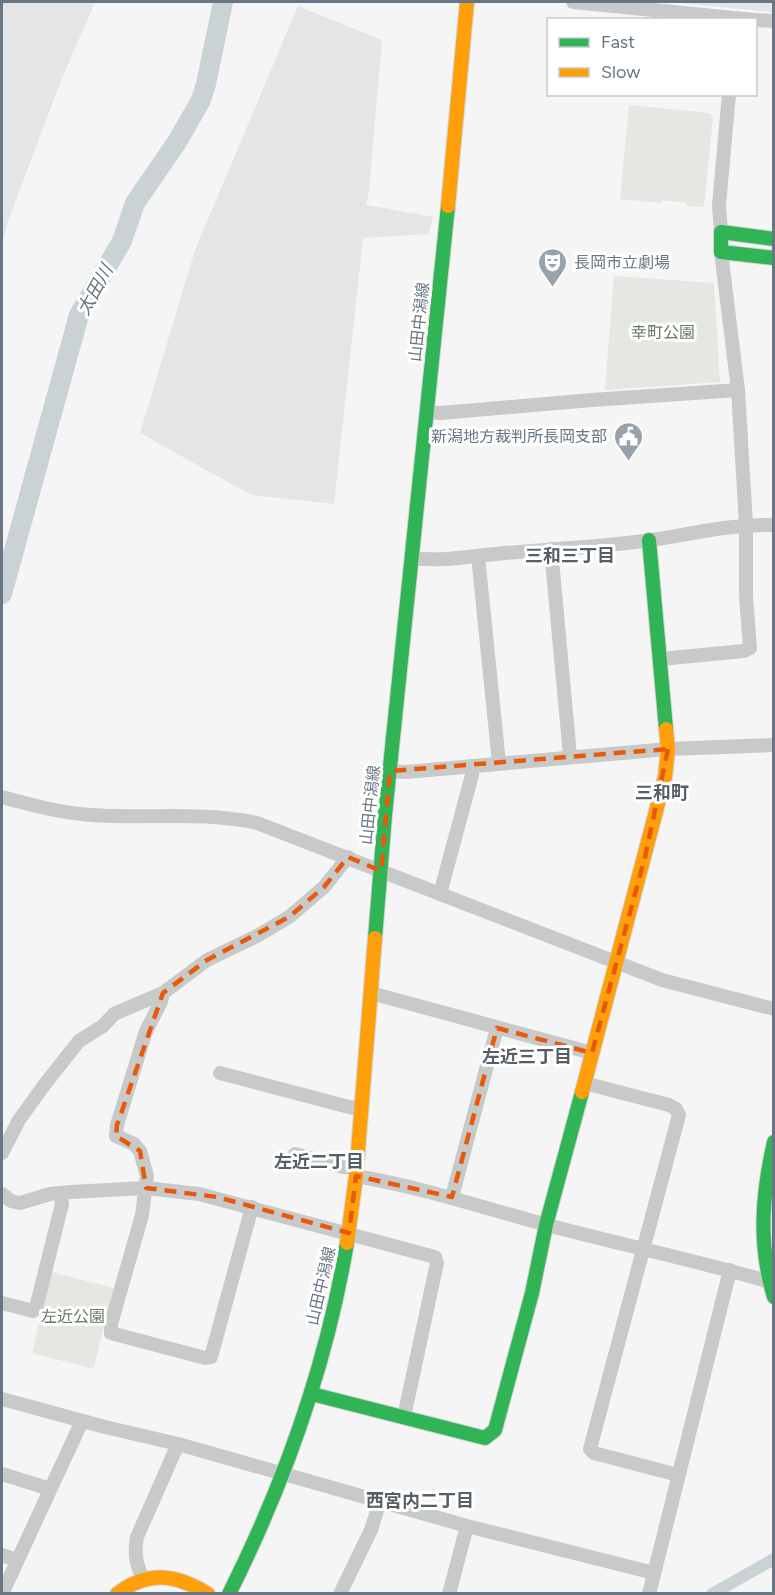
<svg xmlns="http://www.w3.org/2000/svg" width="775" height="1595" font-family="Figtree,'Noto Sans JP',sans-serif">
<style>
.built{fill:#e4e5e6}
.green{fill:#e4e7e2}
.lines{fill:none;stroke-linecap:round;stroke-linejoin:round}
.canal{stroke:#cbd2d6;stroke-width:12}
.river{stroke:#cbd2d6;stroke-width:20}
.fast-casing{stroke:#d2d3d4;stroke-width:16}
.slow-casing{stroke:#d2d3d4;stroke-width:16}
.street{stroke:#c8caca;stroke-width:14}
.fast{stroke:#30b455;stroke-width:14}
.slow{stroke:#ff9f0a;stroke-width:14}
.marked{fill:none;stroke:#e8590c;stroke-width:4.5;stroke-dasharray:12 8;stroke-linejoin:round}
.labels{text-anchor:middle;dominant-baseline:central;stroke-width:6;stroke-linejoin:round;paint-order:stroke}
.poi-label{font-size:16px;fill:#687683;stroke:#fff;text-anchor:start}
.street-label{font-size:16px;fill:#687683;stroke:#fff}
.park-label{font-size:16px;fill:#6a7a66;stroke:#fff}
.water-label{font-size:18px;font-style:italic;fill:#63777f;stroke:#fff}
.neighbourhood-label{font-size:18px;font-weight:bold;fill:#555f68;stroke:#fff}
</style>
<rect width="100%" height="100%" fill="#f5f5f5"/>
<g class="built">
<path d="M2,2h93l-33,76 -54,143 -6,24z"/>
<path d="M670,2h103v10z"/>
<path d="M298,6l84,34 -13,151 -3,14 67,12 -4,17 -66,4 -29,266 -83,-9 -111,-62 55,-183z"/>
</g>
<g class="green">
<path d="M629,105l80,8 4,4 -9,89 -3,1 -15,-1v-3l-24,-3v3l-42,-4z"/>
<path d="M614,276l100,7 6,99 -115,8z"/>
<path d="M51,1272l63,16 -20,79 -4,1 -58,-15z"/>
</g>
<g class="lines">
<path class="canal" d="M712,1594l62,-35"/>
<path class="river" d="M2,594l77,-279 43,-74 13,-38 42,-61 24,-42 5,-16 17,-82"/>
<defs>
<g id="fast">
<path d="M774,239l-53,-7v20l53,6"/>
<path d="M649,540l17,189"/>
<path d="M375,938l10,-123 63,-609"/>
<path d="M774,1142c-12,53 -16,102 0,155"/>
<path d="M312,1394l173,44 10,-8 37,-137 14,-68 36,-133"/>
<path d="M229,1594c56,-112 97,-227 118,-351"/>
</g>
<g id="slow">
<path d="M448,206l19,-204"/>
<path d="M582,1092l83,-315 3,-28 -2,-20"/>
<path d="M347,1243l9,-67 19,-238"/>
<path d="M117,1594c31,-24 59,-20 91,0"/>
</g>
</defs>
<use href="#fast" class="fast-casing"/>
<use href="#slow" class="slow-casing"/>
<g class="street">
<path d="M573,2l181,18"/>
<path d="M756,20l18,1"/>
<path d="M721,232l-2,-27 10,-111"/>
<path d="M427,412l14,1 151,-13 146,-10"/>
<path d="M551,549l19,207"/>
<path d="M478,556l21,207"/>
<path d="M412,558c30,4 62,-2 92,-5 49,-4 98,-6 147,-13 41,-6 80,-16 123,-15"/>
<path d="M660,659l84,-8 6,-3 -4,-52v-72l-8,-134 -17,-138"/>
<path d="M390,771l16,1 262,-23 106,-4"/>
<path d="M2,797c29,8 59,16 90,18 55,4 111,-4 165,8l405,157 112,29"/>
<path d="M440,894l32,-119v-9"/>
<path d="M163,993l-2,9 -15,29 -29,94 -1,11 18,8 6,7 7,25 -5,39 -31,109v9l94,25 6,-1 41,-150"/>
<path d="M371,993l221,60"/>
<path d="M220,1073l129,34 13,2"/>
<path d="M584,1083l85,22 7,4 3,6 -89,334 4,4 84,22"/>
<path d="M2,1153l17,-33 26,-36 34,-43 24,-15 11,-12 49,-21 44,-33 50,-24 32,-19 35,-30 24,-30"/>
<path d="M295,1154l48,13 14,1"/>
<path d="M356,1176c65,11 128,32 191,49 76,20 152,36 227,58"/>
<path d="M2,1194l9,7 9,2 30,-9 21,-2 75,-4 53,6 236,63 2,6 -33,154"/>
<path d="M452,1197l45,-169"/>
<path d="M2,1303l31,8 3,-3 26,-104 -1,-11"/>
<path d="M2,1399l103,28 73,17 289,82 187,47"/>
<path d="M2,1474l48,15"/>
<path d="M2,1555l15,5"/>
<path d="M143,1579c-7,-15 -9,-26 -6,-42l41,-93"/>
<path d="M2,1594l80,-173"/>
<path d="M340,1594l31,-64 9,-29"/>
<path d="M449,1594l18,-68"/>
<path d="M649,1594l81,-324"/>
</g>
<use href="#fast" class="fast"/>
<use href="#slow" class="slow"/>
</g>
<path class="marked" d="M668,749l-23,108 -53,196 -95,-25 -45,169 -96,-21 -7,57 -132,-36 -71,-9 -6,-37 -24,-15 1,-11 46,-132 44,-33 82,-43 35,-30 24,-30 33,14 9,-100z"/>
<defs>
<symbol id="theatre-pin" viewBox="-11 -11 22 30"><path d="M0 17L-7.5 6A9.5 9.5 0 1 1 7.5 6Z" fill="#99a2ab" stroke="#fff"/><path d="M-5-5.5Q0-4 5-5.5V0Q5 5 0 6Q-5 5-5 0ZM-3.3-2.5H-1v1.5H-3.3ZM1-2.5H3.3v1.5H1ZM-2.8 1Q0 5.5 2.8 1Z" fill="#fff"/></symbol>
<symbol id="civic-pin" viewBox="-11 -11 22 30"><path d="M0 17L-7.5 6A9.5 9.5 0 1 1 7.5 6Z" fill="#99a2ab" stroke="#fff"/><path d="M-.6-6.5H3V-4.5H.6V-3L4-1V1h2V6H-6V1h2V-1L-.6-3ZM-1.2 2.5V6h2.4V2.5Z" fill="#fff"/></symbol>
</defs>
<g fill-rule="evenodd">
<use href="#theatre-pin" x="536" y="246" width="33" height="45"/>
<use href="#civic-pin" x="612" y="420" width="33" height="45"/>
</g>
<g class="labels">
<g class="poi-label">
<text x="574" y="262">長岡市立劇場</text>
<text x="607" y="436" text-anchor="end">新潟地方裁判所長岡支部</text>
</g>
<g class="street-label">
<text transform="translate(419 322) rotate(-84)">山田中潟線</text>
<text transform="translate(370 805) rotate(-84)">山田中潟線</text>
<text transform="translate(321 1286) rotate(-77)">山田中潟線</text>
</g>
<g class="park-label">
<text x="663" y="332">幸町公園</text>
<text x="73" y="1316">左近公園</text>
</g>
<g class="water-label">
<text transform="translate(95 290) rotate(-61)">太田川</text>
</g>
<g class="neighbourhood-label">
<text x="570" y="556">三和三丁目</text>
<text x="662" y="793">三和町</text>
<text x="527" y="1057">左近三丁目</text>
<text x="319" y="1162">左近二丁目</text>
<text x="420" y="1501">西宮内二丁目</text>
</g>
</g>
<rect width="775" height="1595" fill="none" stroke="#687683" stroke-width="6"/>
<rect x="547" y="18" width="210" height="78" fill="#ffffff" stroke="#c3c8cd" stroke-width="1.5"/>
<rect x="559" y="38" width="30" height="9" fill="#30b455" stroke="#c3c8cd" stroke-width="1.5"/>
<text x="601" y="48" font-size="18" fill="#687683">Fast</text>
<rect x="559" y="68" width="30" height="9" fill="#ff9f0a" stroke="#c3c8cd" stroke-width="1.5"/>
<text x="601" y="78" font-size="18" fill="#687683">Slow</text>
</svg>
